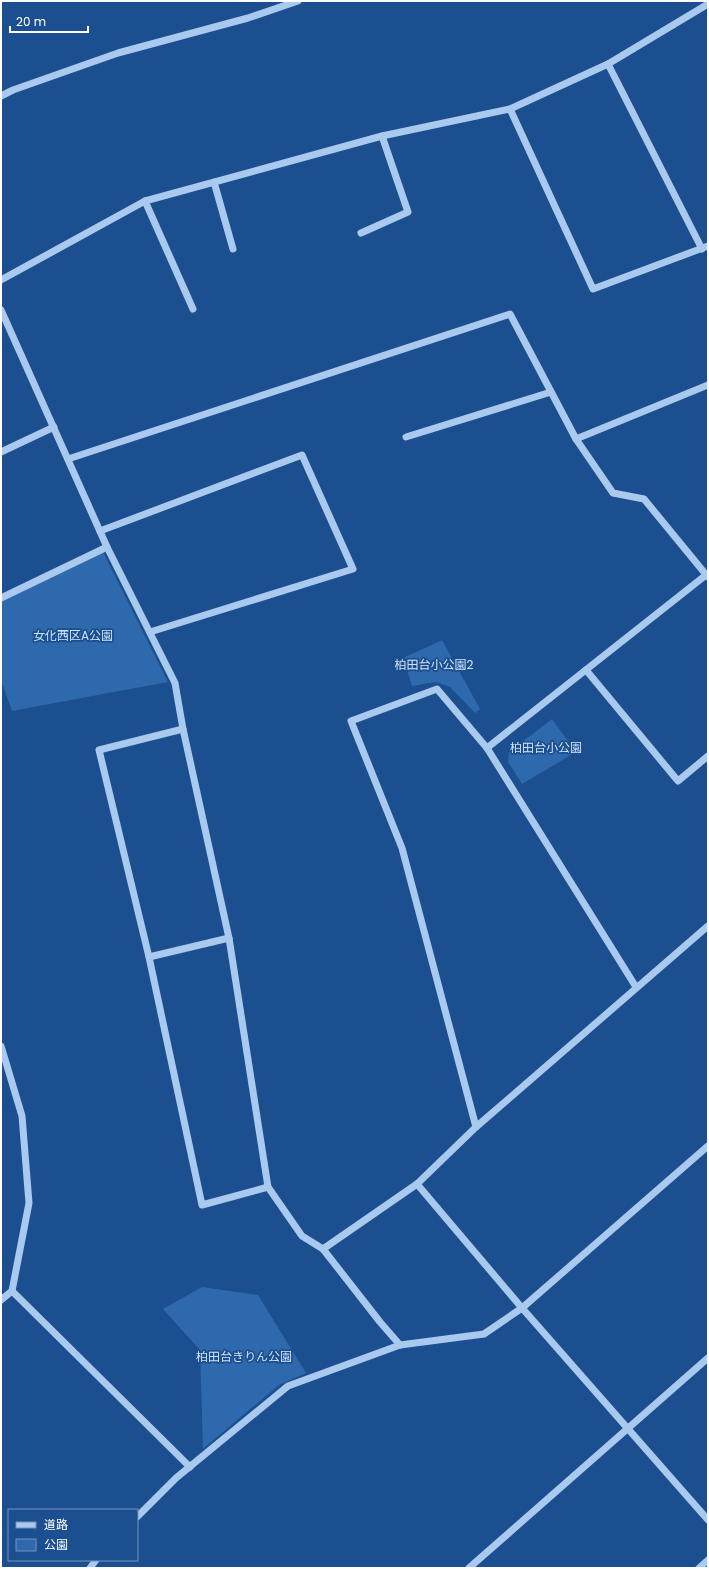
<svg xmlns="http://www.w3.org/2000/svg" width="709" height="1569" font-family="Poppins,'Noto Sans JP',sans-serif">
<style>
.green{fill:#2e69ad}
.lines{fill:none;stroke-linecap:round;stroke-linejoin:round}
.minor{stroke:#a9c9ee;stroke-width:7}
.labels{text-anchor:middle;dominant-baseline:central;stroke-width:3.5;stroke-linejoin:round;paint-order:stroke}
.park-label{font-size:12px;fill:#cfe3fa;stroke:#1b4f8f}
</style>
<rect width="100%" height="100%" fill="#1b4f8f"/>
<g class="green">
<path d="M102,550l66,132 -156,29 -11,-31v-79z"/>
<path d="M442,640l38,69 -5,4 -25,-26 -14,-5 -24,4 -9,-28z"/>
<path d="M552,719l24,33 -54,32 -14,-22 1,-10z"/>
<path d="M202,1287l56,8 48,78 -27,12 -76,64 -3,-99 -37,-41z"/>
</g>
<g class="lines">
<g class="minor">
<path d="M608,64l94,185"/>
<path d="M1,96l12,-6 105,-37 130,-35 50,-17"/>
<path d="M510,109l83,180 115,-43"/>
<path d="M214,182l19,67"/>
<path d="M145,201l48,108"/>
<path d="M361,233l47,-21 -26,-76"/>
<path d="M1,280l144,-79 237,-65 128,-27 98,-45 100,-60"/>
<path d="M1,310l106,237 68,136 8,46 46,209 39,249 34,49 21,13 57,73 20,23"/>
<path d="M406,437l145,-45"/>
<path d="M576,439l132,-54"/>
<path d="M1,452l53,-25"/>
<path d="M68,459l442,-145 66,125 37,54 31,6 64,78"/>
<path d="M100,531l202,-76 51,114 -203,63"/>
<path d="M1,598l106,-51"/>
<path d="M586,670l92,111 30,-25"/>
<path d="M183,729l-84,21 50,207 53,248 66,-18"/>
<path d="M487,748l219,-173"/>
<path d="M149,957l80,-19"/>
<path d="M1,1046l21,70 7,87 -17,88 -11,9"/>
<path d="M476,1127l-74,-279 -51,-127 86,-32 50,59 149,239"/>
<path d="M417,1184l105,124 186,212"/>
<path d="M323,1249l94,-65 59,-57 232,-201"/>
<path d="M12,1291l178,176"/>
<path d="M137,1517l39,-39 112,-92 112,-41 84,-11 38,-26 186,-162"/>
<path d="M90,1568l6,-8"/>
<path d="M469,1568l239,-210"/>
<path d="M699,1568l9,-8"/>
</g>
</g>
<g class="labels">
<g class="park-label">
<text x="73" y="635">女化西区A公園</text>
<text x="434" y="664">柏田台小公園2</text>
<text x="546" y="747">柏田台小公園</text>
<text x="244" y="1356">柏田台きりん公園</text>
</g>
</g>
<rect width="709" height="1569" fill="none" stroke="#ffffff" stroke-width="4"/>
<rect x="8" y="1509" width="130" height="52" fill="#1b4f8f" stroke="#7695bc"/>
<rect x="16" y="1522" width="20" height="6" fill="#a9c9ee" stroke="#7695bc"/>
<text x="44" y="1529" font-size="12" fill="#ffffff">道路</text>
<rect x="16" y="1539" width="20" height="12" fill="#2e69ad" stroke="#7695bc"/>
<text x="44" y="1549" font-size="12" fill="#ffffff">公園</text>
<path d="M10 26v6h78v-6" fill="none" stroke="#ffffff" stroke-width="2"/>
<text x="16" y="26" font-size="12" fill="#ffffff" stroke="#1b4f8f" stroke-width="3" paint-order="stroke">20 m</text>
</svg>
